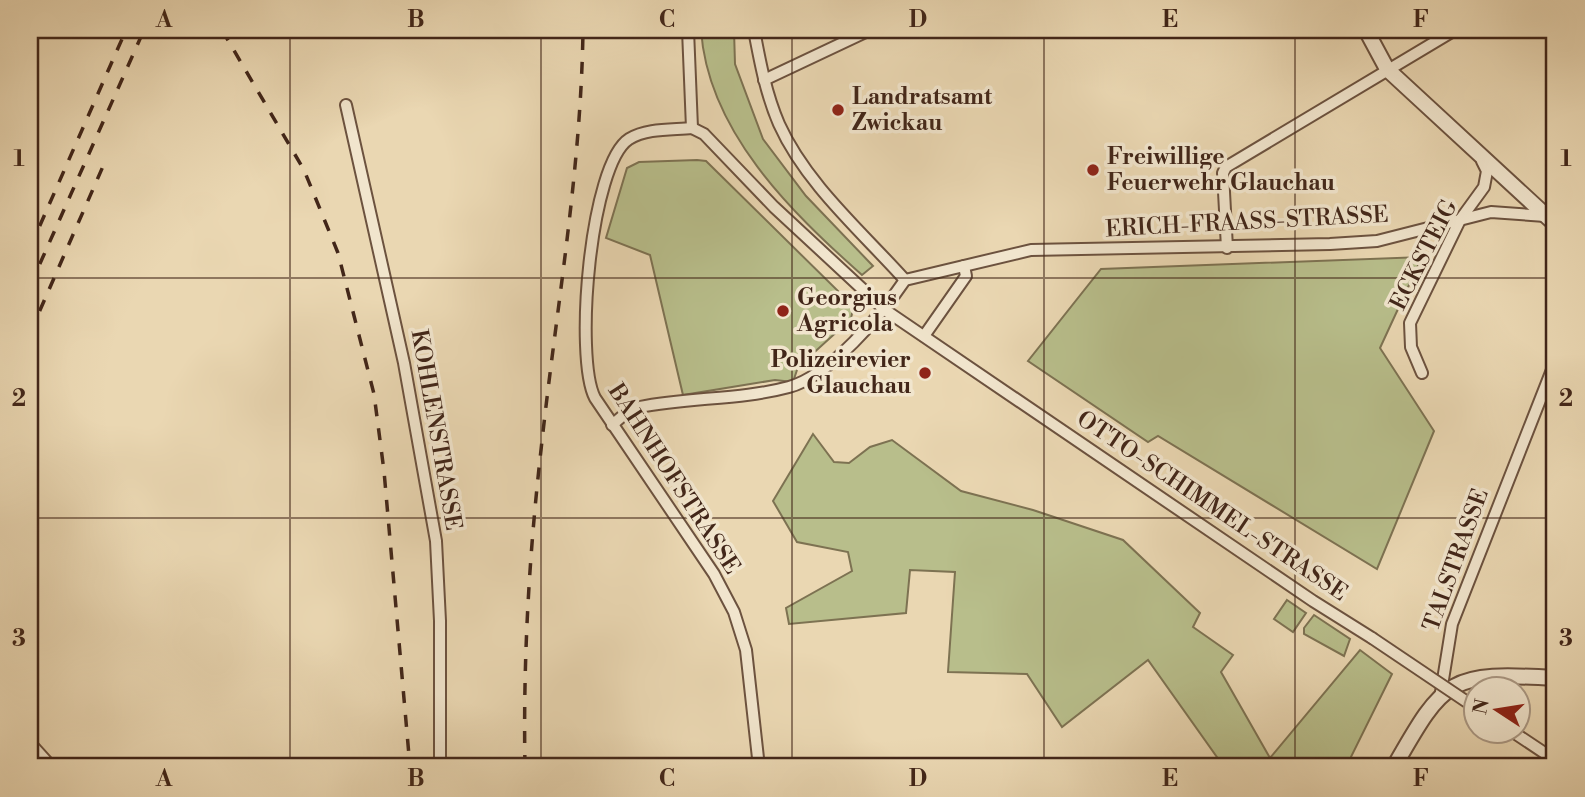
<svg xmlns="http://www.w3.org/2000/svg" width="1585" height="797" font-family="'Libre Bodoni',serif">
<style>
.green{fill:#b8be8b;stroke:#7d7252;stroke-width:2}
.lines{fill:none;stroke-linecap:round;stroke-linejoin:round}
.minor-casing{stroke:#6c523f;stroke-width:14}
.tertiary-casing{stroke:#6c523f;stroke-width:18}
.minor{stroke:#f1e5cd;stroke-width:10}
.tertiary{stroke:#f1e5cd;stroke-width:14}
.rail{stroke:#422619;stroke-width:3.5;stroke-dasharray:12 12;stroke-linecap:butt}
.minor-bridge-casing{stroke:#6c523f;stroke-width:14;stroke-linecap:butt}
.minor-bridge{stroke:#f1e5cd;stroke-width:10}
.grid{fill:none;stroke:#422619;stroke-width:2;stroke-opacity:0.55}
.poi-dot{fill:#8f2418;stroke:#f1e5cd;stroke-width:2.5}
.labels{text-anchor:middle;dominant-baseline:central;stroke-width:7;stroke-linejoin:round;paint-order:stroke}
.poi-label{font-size:23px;font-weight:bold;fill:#422619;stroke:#f1e5cd;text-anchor:start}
.street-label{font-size:23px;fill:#422619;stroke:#f1e5cd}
.neatline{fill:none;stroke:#422619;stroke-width:2.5}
.grid-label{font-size:23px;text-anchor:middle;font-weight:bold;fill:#422619}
</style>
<rect width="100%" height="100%" fill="#ead7b2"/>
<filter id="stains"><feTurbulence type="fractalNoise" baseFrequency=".00286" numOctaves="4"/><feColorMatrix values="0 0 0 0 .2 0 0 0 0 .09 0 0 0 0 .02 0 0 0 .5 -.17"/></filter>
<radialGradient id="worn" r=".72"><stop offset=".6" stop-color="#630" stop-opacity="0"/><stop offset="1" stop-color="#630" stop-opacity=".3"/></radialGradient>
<g class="green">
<path d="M701,30h33l1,34 28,75 43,57 67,70 -11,9c-72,-64 -154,-144 -161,-245z"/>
<path d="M697,160l9,1 136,134 12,7 -3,17 -53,48 -5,15 -18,-2 -92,15 -33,-140 -44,-17 21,-70 12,-6z"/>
<path d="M1422,257l-42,91 54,83 -57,138 -219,-133 -10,6 -120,-81 73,-92z"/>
<path d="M813,434l21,28 15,1 21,-16 22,-7 69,51 72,19 90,30 77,73 -7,14 40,28 -12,17 49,86 90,-108 32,24 -46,93h-122l-76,-107 -86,67 -35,-53 -79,-2 7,-100 -45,-2 -4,43 -117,11 -3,-16 66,-37 -4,-19 -51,-10 -24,-41z"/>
<path d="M1287,600l19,13 -13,19 -19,-13z"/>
<path d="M1314,615l36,24 -6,17 -40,-22v-6z"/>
</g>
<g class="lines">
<defs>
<g id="minor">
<path d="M688,30l4,98"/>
<path d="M754,30c6,32 12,64 25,94 27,60 83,108 126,156"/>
<path d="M764,80l106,-50"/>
<path d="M346,105l58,258 32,178 4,80v146"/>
<path d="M692,128l12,6 70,73 111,103 428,291 59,37"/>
<path d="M692,128c-20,2 -45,0 -63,11 -39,25 -55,219 -34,259l119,176 20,38 12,38 13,117"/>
<path d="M1227,248l-4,-75 3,-6 229,-137"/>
<path d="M924,336l42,-60 -2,-10"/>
<path d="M1422,373l-11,-26 -1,-24 50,-103 24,-33 3,-16 -5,-10"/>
<path d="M612,425l14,-12 14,-6c49,-10 101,-7 149,-20 41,-11 93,-73 116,-107l126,-30 299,-6 47,-3 114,-29 54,4"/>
<path d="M1441,692l11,-68 103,-262"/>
<path d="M1510,730l45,30"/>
</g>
<g id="tertiary">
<path d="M1366,30l21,39 168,155"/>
<path d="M30,746l19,21"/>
<path d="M1394,767c51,-90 56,-95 161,-89"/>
</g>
</defs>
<use href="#minor" class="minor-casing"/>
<use href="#tertiary" class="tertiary-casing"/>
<use href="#minor" class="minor"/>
<use href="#tertiary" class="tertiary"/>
<g class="rail">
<path d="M222,30l82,140 34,83 36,141 10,77 26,296"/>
<path d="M30,248l96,-218"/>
<path d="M30,286l114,-256"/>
<path d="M30,333l74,-169"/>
<path d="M525,767c-2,-105 4,-211 16,-317 15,-140 40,-278 42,-420"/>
</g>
<defs>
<path id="minor-bridge" d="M1372,638l104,70"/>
</defs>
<use href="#minor-bridge" class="minor-bridge-casing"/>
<use href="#minor-bridge" class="minor-bridge"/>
</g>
<path class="grid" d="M290,30v737M541,30v737M792,30v737M1044,30v737M1295,30v737M30,278h1525M30,518h1525"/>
<g class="poi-dot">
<circle cx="838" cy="110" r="7"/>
<circle cx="1093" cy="170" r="7"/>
<circle cx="783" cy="311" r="7"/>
<circle cx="925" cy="373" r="7"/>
</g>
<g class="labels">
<g class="poi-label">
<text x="852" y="97">Landratsamt<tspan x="852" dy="26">Zwickau</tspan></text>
<text x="1107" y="157">Freiwillige<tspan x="1107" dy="26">Feuerwehr Glauchau</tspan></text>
<text x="797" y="298">Georgius<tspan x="797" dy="26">Agricola</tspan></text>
<text x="911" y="360" text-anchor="end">Polizeirevier<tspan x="911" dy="26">Glauchau</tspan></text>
</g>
<g class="street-label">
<text transform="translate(1247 222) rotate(-3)">ERICH-FRAASS-STRASSE</text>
<text transform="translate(1424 255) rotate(-63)">ECKSTEIG</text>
<text transform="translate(436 430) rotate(80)">KOHLENSTRASSE</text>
<text transform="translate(674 479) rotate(57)">BAHNHOFSTRASSE</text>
<text transform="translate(1212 506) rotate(34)">OTTO-SCHIMMEL-STRASSE</text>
<text transform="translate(1456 560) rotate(-70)">TALSTRASSE</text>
</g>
</g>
<rect width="1585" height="797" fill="none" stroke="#ead7b2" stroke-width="77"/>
<g transform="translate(1497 710) rotate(282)"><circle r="33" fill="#f1e5cd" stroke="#ab9985" stroke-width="2"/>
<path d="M0-5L12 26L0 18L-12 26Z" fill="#8f2418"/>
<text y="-10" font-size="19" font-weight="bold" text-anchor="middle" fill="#422619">N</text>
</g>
<rect x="38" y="38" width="1508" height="720" class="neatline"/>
<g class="grid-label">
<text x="164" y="27">A</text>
<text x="416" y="27">B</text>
<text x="667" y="27">C</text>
<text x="918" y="27">D</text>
<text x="1170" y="27">E</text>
<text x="1421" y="27">F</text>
<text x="19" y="166">1</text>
<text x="1566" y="166">1</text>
<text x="19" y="406">2</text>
<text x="1566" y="406">2</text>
<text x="19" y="646">3</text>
<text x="1566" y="646">3</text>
<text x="164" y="786">A</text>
<text x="416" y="786">B</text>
<text x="667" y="786">C</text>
<text x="918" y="786">D</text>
<text x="1170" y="786">E</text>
<text x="1421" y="786">F</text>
</g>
<rect width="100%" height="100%" filter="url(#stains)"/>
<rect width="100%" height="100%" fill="url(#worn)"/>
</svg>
